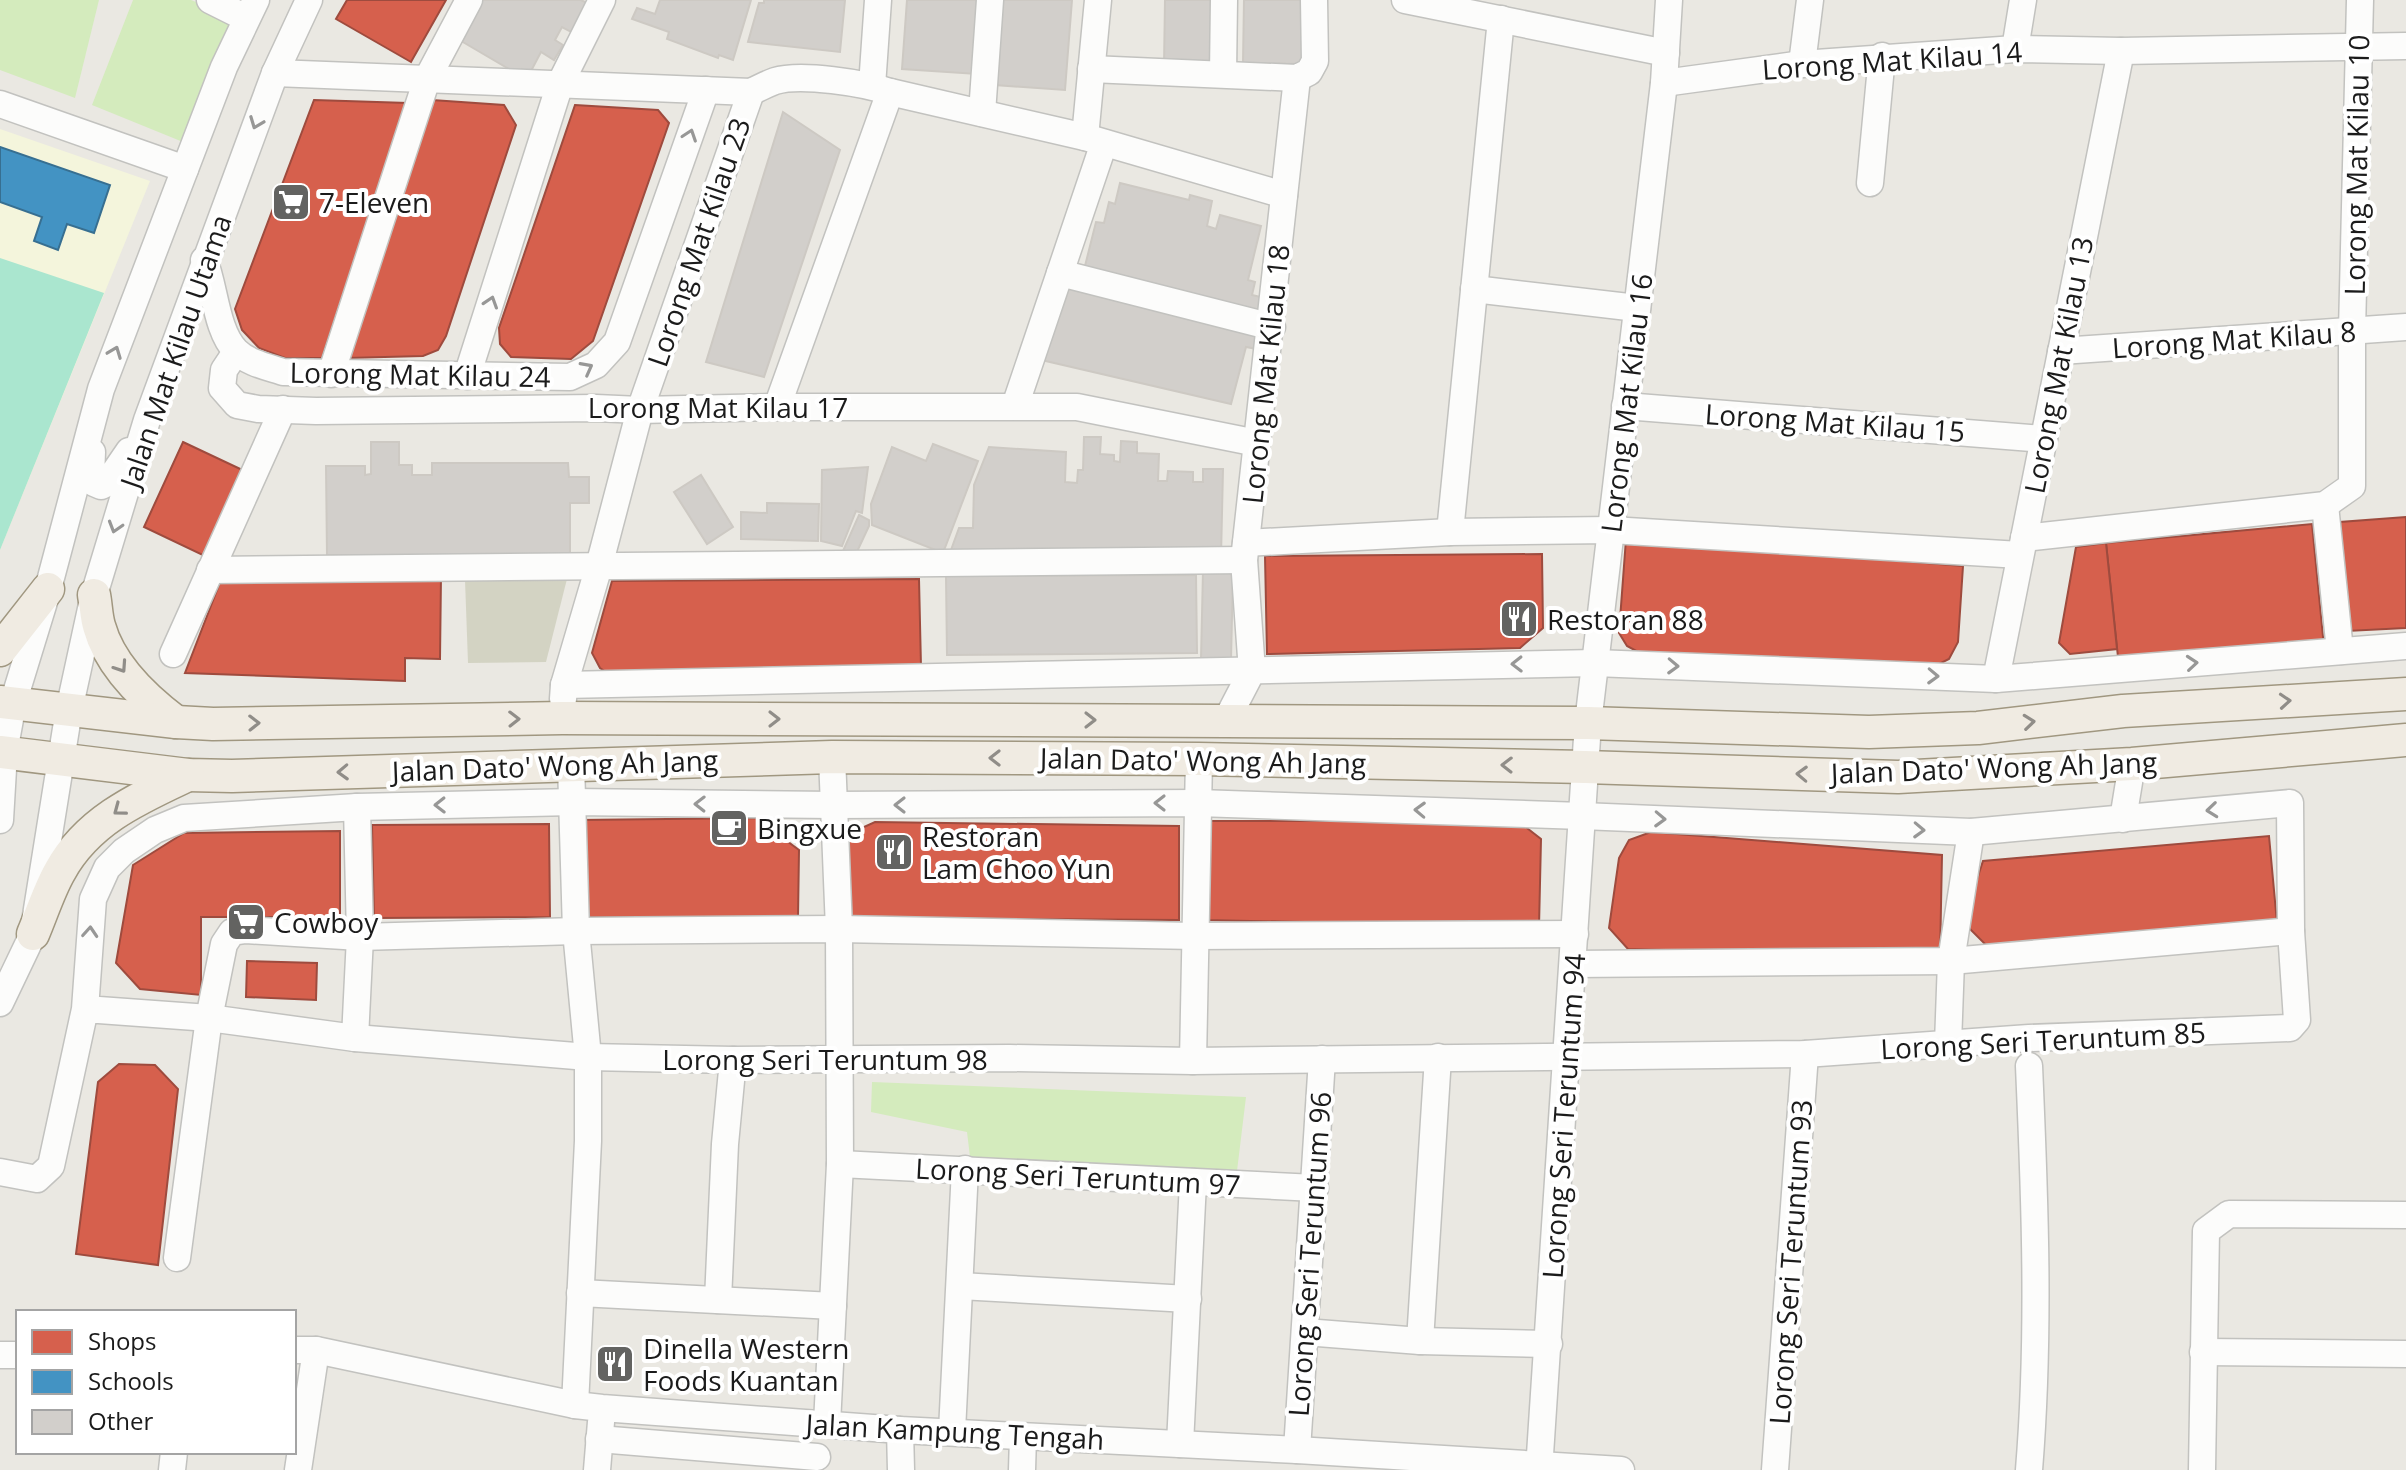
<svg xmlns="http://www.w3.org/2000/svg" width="2406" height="1470" font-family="'Open Sans',sans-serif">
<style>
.education{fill:#f4f5dc}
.construction{fill:#d3d3c3}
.grass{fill:#d4ebbd}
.pitch{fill:#aae6cf}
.shops{fill:#d6604d;stroke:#9e4b3e;stroke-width:2}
.schools{fill:#4393c3;stroke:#376f91;stroke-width:2}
.building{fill:#d2cfcb;stroke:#cdc9c3;stroke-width:2}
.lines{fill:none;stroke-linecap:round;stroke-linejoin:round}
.minor-casing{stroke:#c2c2bf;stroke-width:29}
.major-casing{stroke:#a09780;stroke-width:35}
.minor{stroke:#fcfcfb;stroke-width:26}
.major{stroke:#f0ebe2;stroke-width:32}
.oneway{stroke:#979796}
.oneway2{stroke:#908d88}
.labels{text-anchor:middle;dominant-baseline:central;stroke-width:8;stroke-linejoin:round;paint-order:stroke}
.street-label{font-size:28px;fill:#1b1b1b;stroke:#fff}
.poi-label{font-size:28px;fill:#1b1b1b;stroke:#fff;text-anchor:start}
</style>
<rect width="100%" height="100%" fill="#eae8e2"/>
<path class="education" d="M0,129l150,52 -150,369z"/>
<path class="construction" d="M568,575l-22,87 -78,1 -3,-83z"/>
<g class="grass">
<path d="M0,0h99l-24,98 -75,-28z"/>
<path d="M133,0h58l43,17 -51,125 -91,-37z"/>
<path d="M872,1082l374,15 -9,74 -267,-14 -3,-25 -96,-20z"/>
</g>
<path class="pitch" d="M0,258l104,35 -104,257z"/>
<g class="shops">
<path d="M347,0h99l-35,62 -75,-43z"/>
<path d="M314,100l93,3 -85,255h-37l-26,-10 -17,-18 -7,-21z"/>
<path d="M432,100l72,5 12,20 -70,211 -8,14 -15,6 -76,2z"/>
<path d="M575,105l83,5 11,13 -76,218 -22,18 -60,-2 -11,-13 -1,-16z"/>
<path d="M183,442l68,32 -40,85 -67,-32z"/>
<path d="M2406,517v111l-59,3 -7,-109z"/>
<path d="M2312,524l12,123 -206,10 -12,-114z"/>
<path d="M1626,539l337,27 -5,76 -9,17 -18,9 -291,-15 -13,-7 -8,-13z"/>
<path d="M2106,543l11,106 -47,5 -11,-11 17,-96z"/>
<path d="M1542,554l1,74 -23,20 -253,6 -2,-98z"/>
<path d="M224,572l217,3 -1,84 -35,-1v23l-220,-8z"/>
<path d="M919,579l2,88 -306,11 -15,-10 -8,-15 20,-72z"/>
<path d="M756,818l43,32 -1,68 -217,-1 -2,-97z"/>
<path d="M1206,821h312l23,18 -2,88 -333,-7z"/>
<path d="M875,822l304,4v94l-332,-2 -1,-70 9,-17z"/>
<path d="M549,824l1,93 -176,1 -2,-93z"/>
<path d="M340,831v86h-139v78l-61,-6 -24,-26 17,-98 51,-32z"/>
<path d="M1651,832l291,23 -2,102 -312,-8 -19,-21 10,-70 10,-18z"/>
<path d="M2269,836l8,87 -284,29 -30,-30 20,-61z"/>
<path d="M247,961l70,2 -1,37 -70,-3z"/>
<path d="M119,1064l36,1 23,24 -20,176 -82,-11 22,-172z"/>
</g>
<path class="schools" d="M0,147l110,38 -16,48 -27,-9 -9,26 -24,-9 8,-24 -42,-15z"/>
<g class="building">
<path d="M478,0h103l8,4 -16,29 -11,-6 -7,13 8,5 -9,15 -13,-8 -11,21 -8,-4 -3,6 -63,-37z"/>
<path d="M660,0h91l-18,60 -14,-5 -1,3 -51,-19 2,-7 -37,-13 5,-11 18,6z"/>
<path d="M764,0h81l-5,52 -92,-10 11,-39h5z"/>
<path d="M907,0h75l-5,74 -75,-5z"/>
<path d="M1001,0h71l-7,90 -70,-5z"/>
<path d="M1165,0h49l-1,67 -49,-1z"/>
<path d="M1244,0h62l-1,64 -62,-1z"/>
<path d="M783,112l57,38 -76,227 -58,-15z"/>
<path d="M1120,183l69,17 1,-5 22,6 -5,25 9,3 4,-14 41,11 -13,54 7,2 -3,13 17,4 -4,16 -181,-45 12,-48 8,1 5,-21 6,2z"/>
<path d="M1069,284l197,50 -4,16 -16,-3 -15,57 -194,-45z"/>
<path d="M1084,437h17l-1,17 14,1v6l6,1 1,-21 16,1v11l22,1 -1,27h9l1,-10 25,1v10h10v-13h20l-2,88 -270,-7 8,-22h14l1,-43 15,-38 77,5 -1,30 12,1 1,-13h5z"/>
<path d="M371,442h28v23h13v10h20v-12h136l1,14h20v26h-19v52h-243l-1,-89h39v9l6,-1z"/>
<path d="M933,444l45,17 -35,92 -71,-28 -1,-21 21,-57 34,14z"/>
<path d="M868,467l-6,46 -6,-2 -14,35 -21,-5 1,-71z"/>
<path d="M701,475l32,52 -26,17 -33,-52z"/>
<path d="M767,503l52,1 -1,37 -77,-2v-27l26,1z"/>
<path d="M859,515l10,5v6l-14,30 -12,-5z"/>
<path d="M1203,571l30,1 -2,88 -30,-1z"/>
<path d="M1196,575l1,78 -250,2 -1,-79z"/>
</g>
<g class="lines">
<defs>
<g id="minor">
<path d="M210,0l36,18"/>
<path d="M1405,0l261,53"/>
<path d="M2015,49l8,-49"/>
<path d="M1802,64l8,-64"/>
<path d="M1091,69l206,9 12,-6 6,-11 -1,-61"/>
<path d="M275,73l476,19c8,-4 16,-8 24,-11 26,-8 89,2 115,11l195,45 199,58"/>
<path d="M1223,74l1,-74"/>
<path d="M1664,83l138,-19 213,-15 106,2 285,-5"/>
<path d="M872,86l6,-86"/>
<path d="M0,104l185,65"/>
<path d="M982,113l8,-113"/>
<path d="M1085,137l13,-137"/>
<path d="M1870,183l12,-127"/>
<path d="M204,260c11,27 12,71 32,91 12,12 32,16 47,21l287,5 26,-12 21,-23 89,-252"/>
<path d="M1060,273l212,54"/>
<path d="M1474,289l163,19"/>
<path d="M2061,351l345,-24"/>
<path d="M236,352l-12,18 -2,18 15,17 21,4 58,2 280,-3 44,2 137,-3h300l180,36"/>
<path d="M331,374l96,-295 42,-79"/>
<path d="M467,376l93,-292 42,-84"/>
<path d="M1015,406l89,-263"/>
<path d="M1625,406l419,33"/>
<path d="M777,407l113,-315"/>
<path d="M92,452l-1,24 3,7 7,3 6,-3 22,-32"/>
<path d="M2325,505l15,146"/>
<path d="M1450,532l51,-513"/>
<path d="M2024,538l301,-33 27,-19v-155l8,-331"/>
<path d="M1246,543l204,-11 161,-2 409,25"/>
<path d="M210,570l1034,-10"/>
<path d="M173,654l110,-245"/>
<path d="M1252,671l-8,-111 53,-482"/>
<path d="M1996,679l125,-628"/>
<path d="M564,685l1031,-22 401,16 410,-33"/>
<path d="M563,699l1,-14 35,-119 41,-156 111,-318"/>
<path d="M1226,721l26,-50"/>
<path d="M571,764l5,167 12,126v84l-13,264"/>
<path d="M2123,819l9,-55"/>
<path d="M0,820l4,-68 9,-49 35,-114 53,-200 123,-322 32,-67"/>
<path d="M1573,964l378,-3 340,-30"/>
<path d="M0,1003l33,-69 36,-224 25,-115 53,-175 128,-347 34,-73"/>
<path d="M355,1038l5,-101 -3,-130"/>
<path d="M1948,1044l3,-83 20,-129"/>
<path d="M1193,1061l6,-302"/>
<path d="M840,1164l475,24"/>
<path d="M0,1172l37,7 14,-13 34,-157 8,-110 14,-31 17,-17 31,-21 29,-12 173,-11 216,-5 261,3 364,-2 384,13 389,16 319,-29 1,128 6,89 -7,8 -261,10 -224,16 -612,7 -183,-3 -277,2 -145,-3 -233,-19 -146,-20 -124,-9"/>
<path d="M177,1258l32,-240 15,-74 8,-12 14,-2 114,7 216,-6 263,-2 356,7 380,-2"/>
<path d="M960,1286l228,13"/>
<path d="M580,1293l253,13"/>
<path d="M718,1300l7,-156 8,-84"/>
<path d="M1305,1332l115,9 129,3"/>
<path d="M1420,1341l18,-284"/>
<path d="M294,1350h22l259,55 27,3 298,22 397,20 324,20"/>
<path d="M2203,1352l203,2"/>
<path d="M0,1355h18"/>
<path d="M827,1424l13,-260 -1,-235 -7,-172"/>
<path d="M900,1430l1,40"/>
<path d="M952,1431l13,-262"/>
<path d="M599,1439l218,18"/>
<path d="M1180,1444l13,-262"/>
<path d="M1297,1450l25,-391"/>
<path d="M172,1470l2,-18"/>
<path d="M298,1470l18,-120"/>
<path d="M597,1470l4,-48"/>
<path d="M1022,1470l1,-33"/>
<path d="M1539,1470l49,-747 76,-640 5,-83"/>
<path d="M1775,1470l30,-416"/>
<path d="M2029,1470c11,-135 6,-269 0,-404"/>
<path d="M2202,1470l4,-239 23,-17 177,1"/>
</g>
<g id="major">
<path d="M94,595c2,10 2,21 5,31 11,40 45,72 77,96"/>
<path d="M0,650l48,-61"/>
<path d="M0,702l176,20 37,2 349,-6 664,3 362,2 281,9 109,-4 145,-17 283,-17"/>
<path d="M0,752l188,23 44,1 600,-19 367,2 386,8 313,10 234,-13 274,-24"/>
<path d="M33,934c9,-21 16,-44 27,-63 28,-51 79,-73 128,-96"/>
</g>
</defs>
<use href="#minor" class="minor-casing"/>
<use href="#major" class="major-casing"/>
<use href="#minor" class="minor"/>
<use href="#major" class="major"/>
</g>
<defs><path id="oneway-chevron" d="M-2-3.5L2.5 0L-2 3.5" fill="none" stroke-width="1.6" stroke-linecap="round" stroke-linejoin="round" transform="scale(2)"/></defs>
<g class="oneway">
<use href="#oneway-chevron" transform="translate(256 123) rotate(111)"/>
<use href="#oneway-chevron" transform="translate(690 135) rotate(-71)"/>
<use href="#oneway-chevron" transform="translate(491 302) rotate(-72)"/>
<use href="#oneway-chevron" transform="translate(115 352) rotate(-69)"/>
<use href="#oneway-chevron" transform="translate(587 368) rotate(-28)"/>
<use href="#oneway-chevron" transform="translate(115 527) rotate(107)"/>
<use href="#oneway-chevron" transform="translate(2192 663) rotate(-5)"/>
<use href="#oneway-chevron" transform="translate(1517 664) rotate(179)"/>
<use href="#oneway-chevron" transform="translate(1673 666) rotate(2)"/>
<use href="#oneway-chevron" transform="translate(1933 676) rotate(2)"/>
<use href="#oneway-chevron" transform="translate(1160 803) rotate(180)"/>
<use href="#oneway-chevron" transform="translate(700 804) rotate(-179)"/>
<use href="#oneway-chevron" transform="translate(440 805) rotate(179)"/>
<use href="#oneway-chevron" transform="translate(900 805) rotate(180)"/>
<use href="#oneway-chevron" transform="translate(1420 810) rotate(-178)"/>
<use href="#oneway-chevron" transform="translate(2212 810) rotate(174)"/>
<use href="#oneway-chevron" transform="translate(1660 819) rotate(2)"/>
<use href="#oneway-chevron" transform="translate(1919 830) rotate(2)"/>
<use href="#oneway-chevron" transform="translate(90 932) rotate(-86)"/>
</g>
<g class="oneway2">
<use href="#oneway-chevron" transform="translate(121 667) rotate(56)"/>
<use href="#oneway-chevron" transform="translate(2285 701) rotate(-4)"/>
<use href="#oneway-chevron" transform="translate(514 719) rotate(-1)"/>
<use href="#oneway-chevron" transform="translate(774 719)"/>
<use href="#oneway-chevron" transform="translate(1090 720)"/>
<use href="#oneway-chevron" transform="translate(2029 722) rotate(-6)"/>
<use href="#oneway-chevron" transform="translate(254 723) rotate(-1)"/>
<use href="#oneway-chevron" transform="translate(995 758) rotate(-180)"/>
<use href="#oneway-chevron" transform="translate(1507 765) rotate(-179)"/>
<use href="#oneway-chevron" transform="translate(343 772) rotate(178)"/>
<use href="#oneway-chevron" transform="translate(1802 774) rotate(-178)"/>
<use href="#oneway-chevron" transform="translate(119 810) rotate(143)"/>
</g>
<defs>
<symbol id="supermarket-square" viewBox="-11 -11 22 22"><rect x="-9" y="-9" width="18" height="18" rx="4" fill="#636361" stroke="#fff"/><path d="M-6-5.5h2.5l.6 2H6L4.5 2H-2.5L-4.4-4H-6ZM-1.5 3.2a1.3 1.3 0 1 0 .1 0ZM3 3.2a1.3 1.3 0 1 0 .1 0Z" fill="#fff"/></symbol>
<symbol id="restaurant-square" viewBox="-11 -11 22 22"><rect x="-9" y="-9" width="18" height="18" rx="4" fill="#636361" stroke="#fff"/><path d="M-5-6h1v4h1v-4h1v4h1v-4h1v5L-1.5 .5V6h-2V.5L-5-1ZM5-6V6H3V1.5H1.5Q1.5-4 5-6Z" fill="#fff"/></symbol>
<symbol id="cafe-square" viewBox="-11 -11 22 22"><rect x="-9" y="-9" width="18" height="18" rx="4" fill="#636361" stroke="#fff"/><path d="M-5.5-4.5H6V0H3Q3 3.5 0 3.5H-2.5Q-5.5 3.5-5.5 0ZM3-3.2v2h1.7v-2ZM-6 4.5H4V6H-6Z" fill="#fff"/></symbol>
</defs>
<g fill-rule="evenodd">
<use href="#supermarket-square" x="269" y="180" width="44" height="44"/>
<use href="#restaurant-square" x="1497" y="597" width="44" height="44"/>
<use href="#cafe-square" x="707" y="806" width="44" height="44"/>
<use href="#restaurant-square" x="872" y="830" width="44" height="44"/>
<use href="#supermarket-square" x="224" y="900" width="44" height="44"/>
<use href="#restaurant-square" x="593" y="1342" width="44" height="44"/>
</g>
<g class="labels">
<g class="street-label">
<text transform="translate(1892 60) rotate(-4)">Lorong Mat Kilau 14</text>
<text transform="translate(2356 165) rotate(-89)">Lorong Mat Kilau 10</text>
<text transform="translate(698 242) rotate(-71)">Lorong Mat Kilau 23</text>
<text transform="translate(2234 339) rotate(-4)">Lorong Mat Kilau 8</text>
<text transform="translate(175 351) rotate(-71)">Jalan Mat Kilau Utama</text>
<text transform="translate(2058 365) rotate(-79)">Lorong Mat Kilau 13</text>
<text transform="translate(420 374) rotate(1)">Lorong Mat Kilau 24</text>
<text transform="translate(1265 374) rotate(-84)">Lorong Mat Kilau 18</text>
<text transform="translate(1626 403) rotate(-83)">Lorong Mat Kilau 16</text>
<text x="718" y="407">Lorong Mat Kilau 17</text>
<text transform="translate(1835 422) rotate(4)">Lorong Mat Kilau 15</text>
<text transform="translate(1203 760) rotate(1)">Jalan Dato' Wong Ah Jang</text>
<text transform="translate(555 765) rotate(-2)">Jalan Dato' Wong Ah Jang</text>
<text transform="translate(1994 767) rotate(-2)">Jalan Dato' Wong Ah Jang</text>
<text transform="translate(2043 1040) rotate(-3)">Lorong Seri Teruntum 85</text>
<text x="825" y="1059">Lorong Seri Teruntum 98</text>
<text transform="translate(1563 1116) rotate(-86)">Lorong Seri Teruntum 94</text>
<text transform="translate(1078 1176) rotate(3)">Lorong Seri Teruntum 97</text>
<text transform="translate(1309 1254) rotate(-86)">Lorong Seri Teruntum 96</text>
<text transform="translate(1790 1262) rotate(-86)">Lorong Seri Teruntum 93</text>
<text transform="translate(955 1431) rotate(3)">Jalan Kampung Tengah</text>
</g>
<g class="poi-label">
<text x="319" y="202">7-Eleven</text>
<text x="1547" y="619">Restoran 88</text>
<text x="757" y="828">Bingxue</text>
<text x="922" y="836">Restoran<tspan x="922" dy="32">Lam Choo Yun</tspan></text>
<text x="274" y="922">Cowboy</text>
<text x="643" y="1348">Dinella Western<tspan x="643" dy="32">Foods Kuantan</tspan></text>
</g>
</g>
<rect x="16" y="1310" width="280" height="144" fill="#ffffff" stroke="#a4a4a4" stroke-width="2"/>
<rect x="32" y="1330" width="40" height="24" fill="#d6604d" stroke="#a4a4a4" stroke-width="2"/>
<text x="88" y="1350" font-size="24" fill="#1b1b1b">Shops</text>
<rect x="32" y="1370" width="40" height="24" fill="#4393c3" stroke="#a4a4a4" stroke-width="2"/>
<text x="88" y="1390" font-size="24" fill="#1b1b1b">Schools</text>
<rect x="32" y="1410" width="40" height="24" fill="#d2cfcb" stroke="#a4a4a4" stroke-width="2"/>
<text x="88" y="1430" font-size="24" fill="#1b1b1b">Other</text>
</svg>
